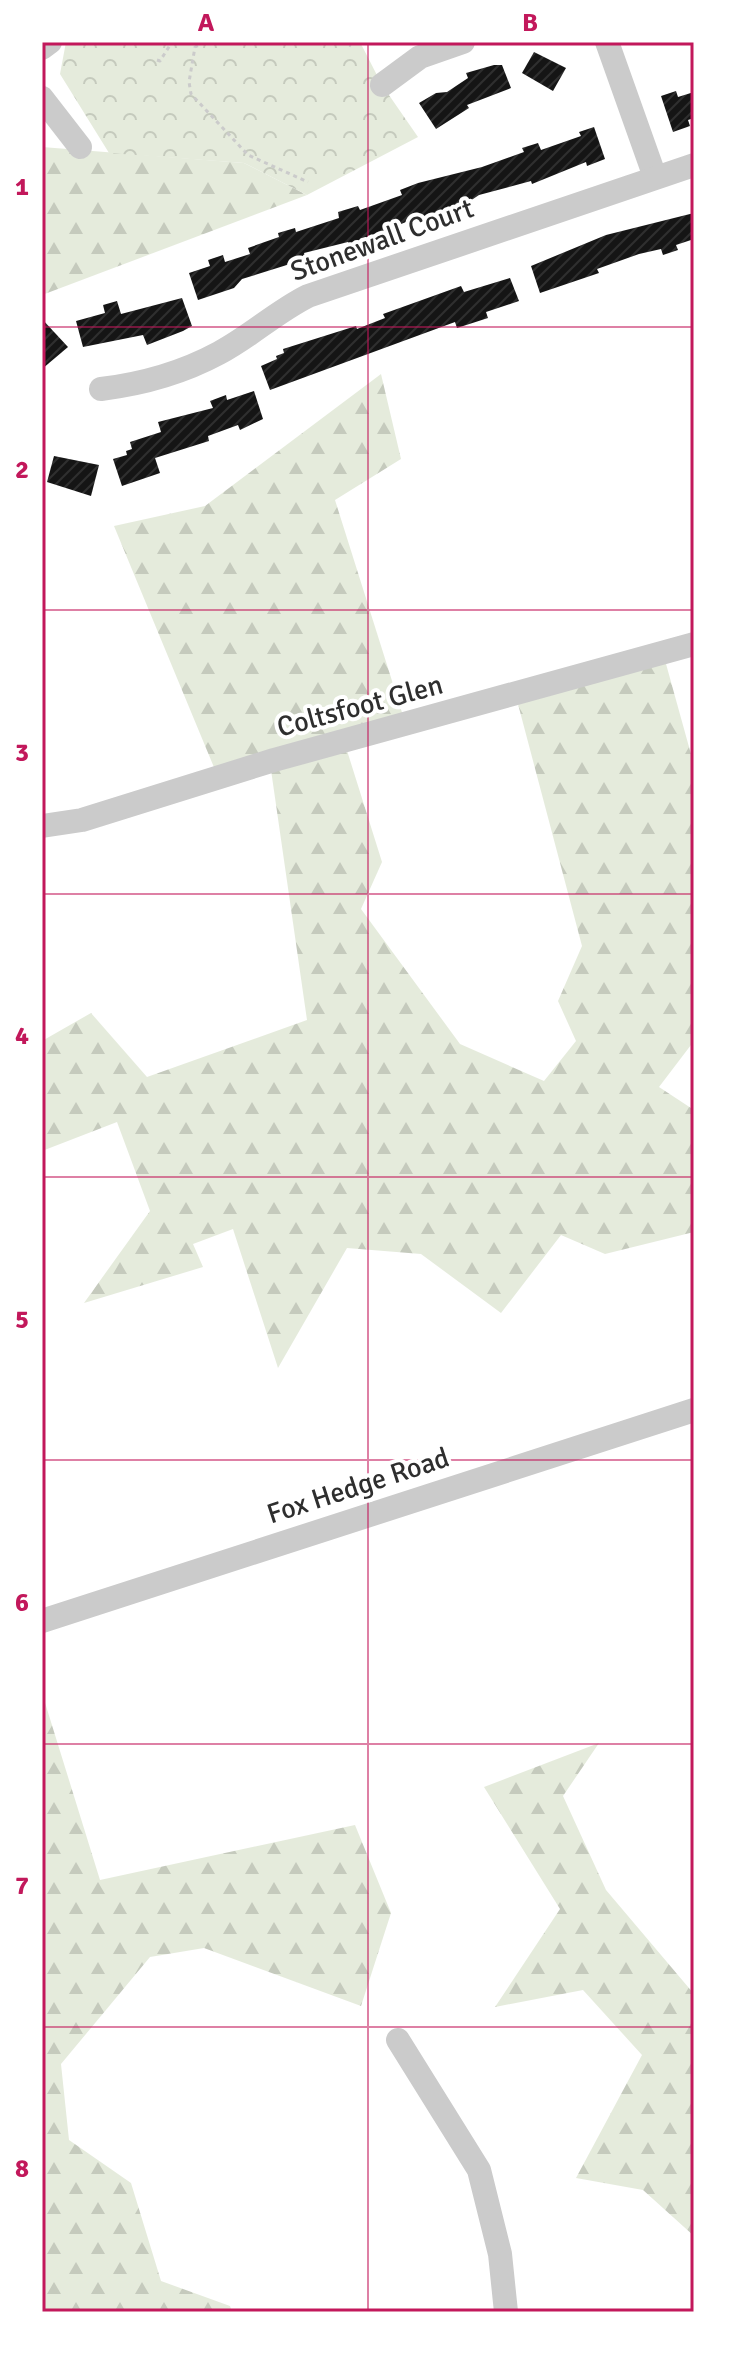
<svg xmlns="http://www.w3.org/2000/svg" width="736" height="2354" font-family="Signika,sans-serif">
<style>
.forest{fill:url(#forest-firs)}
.park{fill:url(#park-crowns)}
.building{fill:url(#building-hatch)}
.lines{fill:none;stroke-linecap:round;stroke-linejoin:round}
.path{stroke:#cbcbcb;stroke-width:3;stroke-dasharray:4 4;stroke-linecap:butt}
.minor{stroke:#cbcbcb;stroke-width:24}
.grid{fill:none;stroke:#c2185b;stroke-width:2;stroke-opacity:0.55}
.labels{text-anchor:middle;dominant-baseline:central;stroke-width:8;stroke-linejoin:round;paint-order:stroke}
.street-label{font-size:28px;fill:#2e2e2e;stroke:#fff}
.neatline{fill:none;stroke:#c2185b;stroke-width:3}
.grid-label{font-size:26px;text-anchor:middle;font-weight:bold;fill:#c2185b}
</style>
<defs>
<pattern id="forest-firs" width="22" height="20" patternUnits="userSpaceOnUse" patternTransform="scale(2)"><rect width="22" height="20" fill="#e5ebdc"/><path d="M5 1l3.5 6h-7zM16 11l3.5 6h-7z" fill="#c5cabd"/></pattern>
<pattern id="park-crowns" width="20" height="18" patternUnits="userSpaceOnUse" patternTransform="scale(2)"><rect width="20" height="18" fill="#e5ebdc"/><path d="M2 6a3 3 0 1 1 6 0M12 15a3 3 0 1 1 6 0" fill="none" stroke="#c5cabd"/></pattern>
<pattern id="building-hatch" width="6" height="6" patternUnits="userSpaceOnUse" patternTransform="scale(2)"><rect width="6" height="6" fill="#151515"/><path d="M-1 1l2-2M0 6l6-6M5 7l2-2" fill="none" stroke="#2f2f2f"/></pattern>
</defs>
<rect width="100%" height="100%" fill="#fff"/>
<g class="forest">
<path d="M42,147l202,16 63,32 -265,100z"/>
<path d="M381,374l20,85 -66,41 70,222 -61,19 38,121 -21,47 99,135 84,37 32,-40 -18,-40 24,-55 -68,-257 149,-36 31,112v276l-35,46 35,23v122l-89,22 -44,-19 -60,78 -80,-59 -74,-6 -69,120 -45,-139 -40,15 10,23 -119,36 66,-92 -33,-89 -75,29v-110l49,-28 56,64 160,-57 -37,-257 -52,14 -104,-251 91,-20z"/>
<path d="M42,1693l58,187 255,-55 36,88 -30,93 -157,-58 -54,9 -89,107 8,76 62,43 30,98 69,25 2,6h-190z"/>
<path d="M599,1743l-36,53 43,94 88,104v242l-51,-46 -67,-12 66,-123 -59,-65 -88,17 65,-98 -76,-122z"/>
</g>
<path class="park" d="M66,42h294l22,43 36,52 -111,58 -63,-32 -135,-10 -49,-79z"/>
<g class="building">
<path d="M534,52l32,16 -13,23 -31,-18z"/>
<path d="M494,65h8l9,23 -44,17 2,3 -33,21 -17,-26 17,-10 11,-1 21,-14 -2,-5z"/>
<path d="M676,91l2,6 16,-5v26l-6,2 2,6 -17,6 -12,-36z"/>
<path d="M594,127l11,32 -18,7 -1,-4 -54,22 -1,-3 -52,14 -18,12 -50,13 -62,25 -1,-3 -44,11 2,6 -64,20 -8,9 -36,12 -9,-27 21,-7 -2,-6 15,-5 2,7 25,-8 -2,-6 31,-11 -1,-4 17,-5 1,4 43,-14 -1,-6 20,-6 2,4 42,-15 -2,-5 18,-7 64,-16 42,-15 -2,-4 16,-5 3,7 40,-14 -2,-4z"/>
<path d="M694,213v26l-18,6 2,5 -15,5 -2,-6 -22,5 -42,15 2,4 -59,20 -9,-27 75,-31z"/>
<path d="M510,278l9,23 -33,11 2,6 -31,10 -2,-6 -185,68 -9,-24 16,-7 -1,-3 8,-3 -1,-4 73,-23 1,3 28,-11 -2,-4 78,-28 3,6z"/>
<path d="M182,298l10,28 -9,5 -36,14 -4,-10 -60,12 -7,-26 29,-8 -2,-8 14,-4 4,13z"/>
<path d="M42,319l26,28 -26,22z"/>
<path d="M254,391l9,28 -23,11 -2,-5 -30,11 1,5 -54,17 5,15 -38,13 -9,-27 14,-4 -1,-4 6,-2 -2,-7 31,-10 -3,-10 55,-14 -3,-7 16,-6 1,5z"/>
<path d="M54,456l45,9 -8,31 -44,-14z"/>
</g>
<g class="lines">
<g class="path">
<path d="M205,42l-10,5 -6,35 2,12 57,61 60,27"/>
<path d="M342,42l9,4"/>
<path d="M157,60l3,1 12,-19"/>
</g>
<g class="minor">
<path d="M607,42l48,135"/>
<path d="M42,48l8,-6"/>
<path d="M382,85l38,-28 43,-15"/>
<path d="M42,98l38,49"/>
<path d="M101,389c41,-5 81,-16 118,-36 32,-17 57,-41 89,-57l386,-131"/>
<path d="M42,826l40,-6 192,-60 420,-116"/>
<path d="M42,1621l652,-211"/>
<path d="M398,2040l81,130 21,84 6,58"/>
</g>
</g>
<path class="grid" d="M368,42v2270M42,327h652M42,610h652M42,894h652M42,1177h652M42,1460h652M42,1744h652M42,2027h652"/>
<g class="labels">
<g class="street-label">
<text transform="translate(382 240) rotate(-20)">Stonewall Court</text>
<text transform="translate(360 706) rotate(-15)">Coltsfoot Glen</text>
<text transform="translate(358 1486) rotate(-18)">Fox Hedge Road</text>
</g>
</g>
<rect width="736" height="2354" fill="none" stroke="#ffffff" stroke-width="88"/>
<rect x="44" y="44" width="648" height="2266" class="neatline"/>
<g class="grid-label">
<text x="206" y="31">A</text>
<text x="530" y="31">B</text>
<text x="22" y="195">1</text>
<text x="22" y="478">2</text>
<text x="22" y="761">3</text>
<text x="22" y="1044">4</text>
<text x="22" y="1328">5</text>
<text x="22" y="1611">6</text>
<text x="22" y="1894">7</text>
<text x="22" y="2177">8</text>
</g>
</svg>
